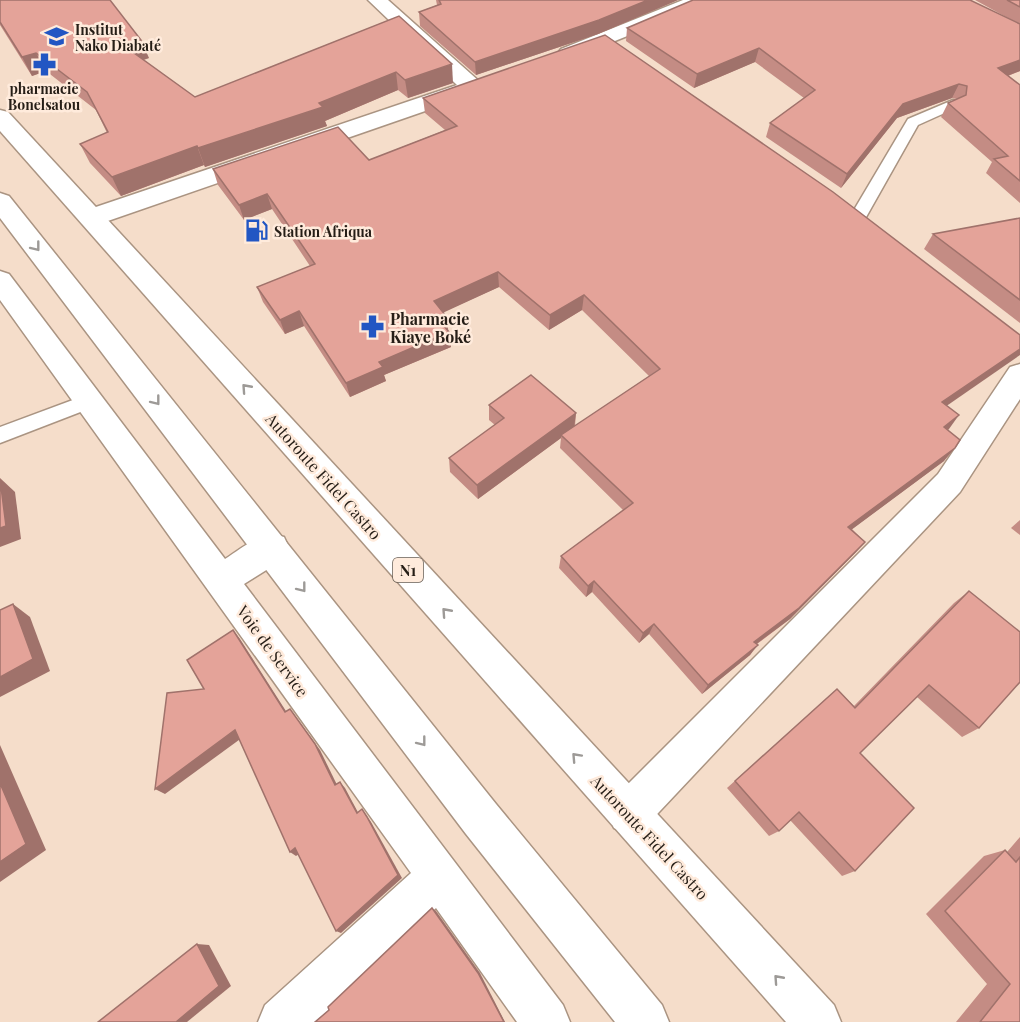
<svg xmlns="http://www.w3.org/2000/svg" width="1020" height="1022" font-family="'Playfair Display',serif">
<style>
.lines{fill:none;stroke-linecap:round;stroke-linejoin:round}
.lane-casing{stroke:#aa9482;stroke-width:3}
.street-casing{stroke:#aa9482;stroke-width:3}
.highway-casing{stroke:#aa9482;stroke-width:3}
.lane{fill:#fff;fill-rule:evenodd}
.street{fill:#fff;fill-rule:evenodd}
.highway{fill:#fff;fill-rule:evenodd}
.wall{fill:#c48c84}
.shaded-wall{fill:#a0726b}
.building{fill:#e4a399;stroke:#a0726b;stroke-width:1.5}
.oneway{stroke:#9d9a97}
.labels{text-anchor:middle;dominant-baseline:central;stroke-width:5;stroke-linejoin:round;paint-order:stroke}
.far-poi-label{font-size:14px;font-weight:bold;fill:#261e17;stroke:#ffebdc;text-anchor:start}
.shield{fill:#ffebdc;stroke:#675c52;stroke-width:1.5}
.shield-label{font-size:15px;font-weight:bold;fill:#261e17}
.poi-label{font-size:16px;font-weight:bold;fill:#261e17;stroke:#ffebdc;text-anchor:start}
.street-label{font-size:16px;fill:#261e17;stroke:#ffebdc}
</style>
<rect width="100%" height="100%" fill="#f5ddca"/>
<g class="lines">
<defs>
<g id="lane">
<path d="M953,100l5,1v6l-40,18 -53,94h-12l-2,-4 57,-96z"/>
<path d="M89,394l7,2 3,5 -3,5 -96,37v-16z"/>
</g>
<g id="street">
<path d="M368,0h20l92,82 3,5 -3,5 -378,131 -9,2 -9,-2 -3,-6 3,-6 373,-126z"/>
<path d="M683,0h26l-2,4 -132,53h-14l-3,-4 3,-4z"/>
<path d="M0,271l9,3 216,285c19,-12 37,-29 59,-22l5,11 -5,11 -40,25 319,421 7,17h-53l-81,-114 -120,114h-58l7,-17 146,-132 -411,-573z"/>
<path d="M1020,364v35l-60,93 -316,336 -15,6 -15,-6 -6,-15 6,-15 324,-324 72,-107z"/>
</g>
<g id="highway">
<path d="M0,110l8,2 826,893 7,17h-55l-786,-891z"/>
<path d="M0,193l9,3 487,608 166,201 7,17h-54l-149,-188 -466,-616z"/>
</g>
</defs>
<use href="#lane" class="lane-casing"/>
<use href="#street" class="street-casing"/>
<use href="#highway" class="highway-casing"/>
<use href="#lane" class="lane"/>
<use href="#street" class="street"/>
<use href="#highway" class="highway"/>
</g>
<g class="wall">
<path d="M0,0l149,58 -5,2 51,37 204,-81 54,67 -45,15 -10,-8 -73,31 2,5 -122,41 -1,-2 -83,31 -31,-33 -10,-19 27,-11 -11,-23 -50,-39 -14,5 -32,-51z"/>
<path d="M436,0h242l-80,34 -122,41 -56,-49 -1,-14 18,-7z"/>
<path d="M975,0h45v71l-12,5 12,9v118l-34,-30 6,-11 -51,-45 7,-14 9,-4 -5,-1 -55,20 -56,70 -75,-51 4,-14 34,-25 -49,-36 -61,26 -68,-47 1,-13 390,-5z"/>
<path d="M423,98l524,308 2,23 -2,1 -3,31 -92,68 13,13 -10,11 -65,66 -33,25 -7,11 -48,39 -53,-60 -10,9 -47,-51 -6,5 -27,-29 2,-12 62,-46 -63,-62 1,-10 -83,61 -28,-27 -1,-14 46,-33 -6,-5v-15l87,8 -1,13 74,-50 -67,-66 -33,20 -50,-43 -56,25 3,4 5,31 -67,28 2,6 -36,16 -46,-71 -19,8 -22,-32 -6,-15 53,-21 -38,-57 -28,11 -26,-35 -5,-16 156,-9 76,-30 -20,-17z"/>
<path d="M1020,218v105l-96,-74 9,-15z"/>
<path d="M1020,520v15l-9,-7z"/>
<path d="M969,591l10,137 -17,9 -45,-40 -57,56 -5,118 -13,5 -52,-56 -11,11 -10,5 -42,-48 110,-99 17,17 100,-103z"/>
<path d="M1020,837v185h-64l31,-38 -61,-70 58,-58 21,-6 2,2z"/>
</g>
<g class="shaded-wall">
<path d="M648,0h30l-80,34 -122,41 -1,-13z"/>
<path d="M141,40l8,18 -18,5 -8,-18z"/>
<path d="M759,48l-4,14 -61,26 3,-14z"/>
<path d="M36,53l10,18 -14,5 -10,-19z"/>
<path d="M1020,60v11l-29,11 7,-14z"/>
<path d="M452,64l1,19 -45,15 -3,-18z"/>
<path d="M396,72l2,18 -73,31 2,5 -122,41 -7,-19 121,-45z"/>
<path d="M959,84l-7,14 -55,20 -56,70 6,-14 56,-70z"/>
<path d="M197,146l7,19 -83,31 -9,-19z"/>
<path d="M267,194l5,15 -28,11 -5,-15z"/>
<path d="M498,272l1,15 -63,29 -2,-15z"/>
<path d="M584,295l-2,15 -33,20 1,-15z"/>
<path d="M299,311l5,15 -19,8 -5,-14z"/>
<path d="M446,316l2,15 -9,-11z"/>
<path d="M449,332l2,15 -67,28 2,6 -36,16 -4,-14 33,-21z"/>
<path d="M1020,349v6l-88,61 10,-14z"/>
<path d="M576,413l-2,15 -13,7v3l-83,61 -1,-14z"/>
<path d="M959,415l-10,14 -16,12 11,-14z"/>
<path d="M955,448l-11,13 -105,78 9,-12z"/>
<path d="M0,478l15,14 6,47 -21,8z"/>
<path d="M865,542l-10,11 -65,66 -43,32 7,-9z"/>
<path d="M594,581l-2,11 -6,5 2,-11z"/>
<path d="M13,604l17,13 20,54 -50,26v-20z"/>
<path d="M654,624l-5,10 -10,9 4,-10z"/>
<path d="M233,630l7,9 51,80 -6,-7z"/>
<path d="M758,645l-8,10 -48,39 6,-9z"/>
<path d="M290,709l30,41 20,41 -5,-6z"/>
<path d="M235,730l8,7 -78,57 -10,-5z"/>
<path d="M0,745l46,105 -46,32z"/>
<path d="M340,782l5,6 16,30 -4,-5z"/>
<path d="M362,809l9,13 31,56 -61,55 -5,-2z"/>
<path d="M295,848l7,4 -6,4 -6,-4z"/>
<path d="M432,908l4,3 44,62 25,49h-1z"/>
<path d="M197,944l12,1 22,41 -44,36h-11z"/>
</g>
<g class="building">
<path d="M0,0h110l31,40 -18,5 72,52 204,-81 53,48 -47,16 -9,-8 -77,31 4,4 -125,41 -1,-2 -85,31 -32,-33 28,-12 -21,-40 -51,-39 -14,4 -22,-35z"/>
<path d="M439,0h209l-49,20 -124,42 -56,-50 22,-8z"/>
<path d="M693,0h277l50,24v36l-22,8 22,17v96l-26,-22 14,-3 -60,-53 18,-8 1,-9 -8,-2 -56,20 -56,70 -77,-51 45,-33 -56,-42 -62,26 -70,-46z"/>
<path d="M1007,0h13v7z"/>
<path d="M605,35l228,157 187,143v14l-78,53 17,13 -15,12 16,13 -5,8 -107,79 17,15 -66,66 -45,34 4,3 -50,40 -54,-61 -11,9 -49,-52 -6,5 -27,-30 72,-53 -72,-68 99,-66 -76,-74 -34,20 -52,-43 -64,29 12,15 -7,4 10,12 -70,30 4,5 -37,16 -47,-72 -19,9 -23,-33 58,-23 -48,-70 -28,11 -26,-36 125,-42 31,33 88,-34 -34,-28z"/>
<path d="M1020,218v82l-87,-66z"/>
<path d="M531,375l45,38 -99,72 -28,-27 55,-40 -15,-13z"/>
<path d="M0,479l6,47 -6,2z"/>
<path d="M969,591l51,41v50l-41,46 -50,-43 -69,68 54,55 -59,63 -56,-59 -20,19 -44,-50 102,-92 18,19z"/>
<path d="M13,604l20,55 -33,18v-67z"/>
<path d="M233,630l52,82 5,-3 25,35 20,41 5,-3 17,31 5,-4 5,8 31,58 -62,56 -41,-83 -5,4 -55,-122 -80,59 12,-96 37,-4 -17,-29z"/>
<path d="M0,783l26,61 -26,18z"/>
<path d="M1005,850l11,12 4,-5v165h-40l30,-38 -65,-73z"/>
<path d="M432,908l46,65 26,49h-189l14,-12 -1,-3z"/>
<path d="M197,944l22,42 -43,36h-78z"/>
</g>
<defs><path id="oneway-chevron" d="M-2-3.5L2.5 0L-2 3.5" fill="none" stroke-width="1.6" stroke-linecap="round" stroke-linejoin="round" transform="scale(1.5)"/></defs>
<g class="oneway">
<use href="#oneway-chevron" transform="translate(36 247) rotate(52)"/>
<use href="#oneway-chevron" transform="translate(246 388) rotate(-132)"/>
<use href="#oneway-chevron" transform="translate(156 401) rotate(52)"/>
<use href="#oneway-chevron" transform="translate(302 588) rotate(52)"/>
<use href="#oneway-chevron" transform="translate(446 612) rotate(-132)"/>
<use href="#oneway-chevron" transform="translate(422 742) rotate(52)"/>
<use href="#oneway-chevron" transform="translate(576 757) rotate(-133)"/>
<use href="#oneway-chevron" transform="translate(778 979) rotate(-132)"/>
</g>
<defs>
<symbol id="university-bare" viewBox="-9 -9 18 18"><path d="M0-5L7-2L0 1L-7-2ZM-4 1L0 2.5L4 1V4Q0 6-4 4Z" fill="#2256c3" stroke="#ffebdc" stroke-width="2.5" paint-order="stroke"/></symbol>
<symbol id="pharmacy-bare" viewBox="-9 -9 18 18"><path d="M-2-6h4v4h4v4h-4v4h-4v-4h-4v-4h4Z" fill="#2256c3" stroke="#ffebdc" stroke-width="2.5" paint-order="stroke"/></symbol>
<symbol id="fuel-bare" viewBox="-9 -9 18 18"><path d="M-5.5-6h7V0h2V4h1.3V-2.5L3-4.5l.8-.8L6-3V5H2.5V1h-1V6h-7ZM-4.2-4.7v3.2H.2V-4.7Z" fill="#2256c3" stroke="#ffebdc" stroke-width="2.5" paint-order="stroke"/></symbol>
</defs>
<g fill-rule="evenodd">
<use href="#university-bare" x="40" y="20" width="33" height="33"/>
<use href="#pharmacy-bare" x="28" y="48" width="33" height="33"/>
<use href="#fuel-bare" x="240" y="214" width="33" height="33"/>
<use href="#pharmacy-bare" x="356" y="310" width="33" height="33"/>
</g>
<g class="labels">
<g class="far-poi-label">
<text x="75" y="29">Institut<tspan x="75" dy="16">Nako Diabaté</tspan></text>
<text x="44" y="88" text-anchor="middle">pharmacie<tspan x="44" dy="16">Bonelsatou</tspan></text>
<text x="274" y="231">Station Afriqua</text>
</g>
<rect class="shield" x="393" y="558" width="30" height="24" rx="4.5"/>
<g class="shield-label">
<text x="408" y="570">N1</text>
</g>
<g class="poi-label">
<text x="390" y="318">Pharmacie<tspan x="390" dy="18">Kiaye Boké</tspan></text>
</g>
<g class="street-label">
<text transform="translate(324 476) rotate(48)">Autoroute Fidel Castro</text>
<text transform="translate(273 651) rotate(54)">Voie de Service</text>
<text transform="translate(650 837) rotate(47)">Autoroute Fidel Castro</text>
</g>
</g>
</svg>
